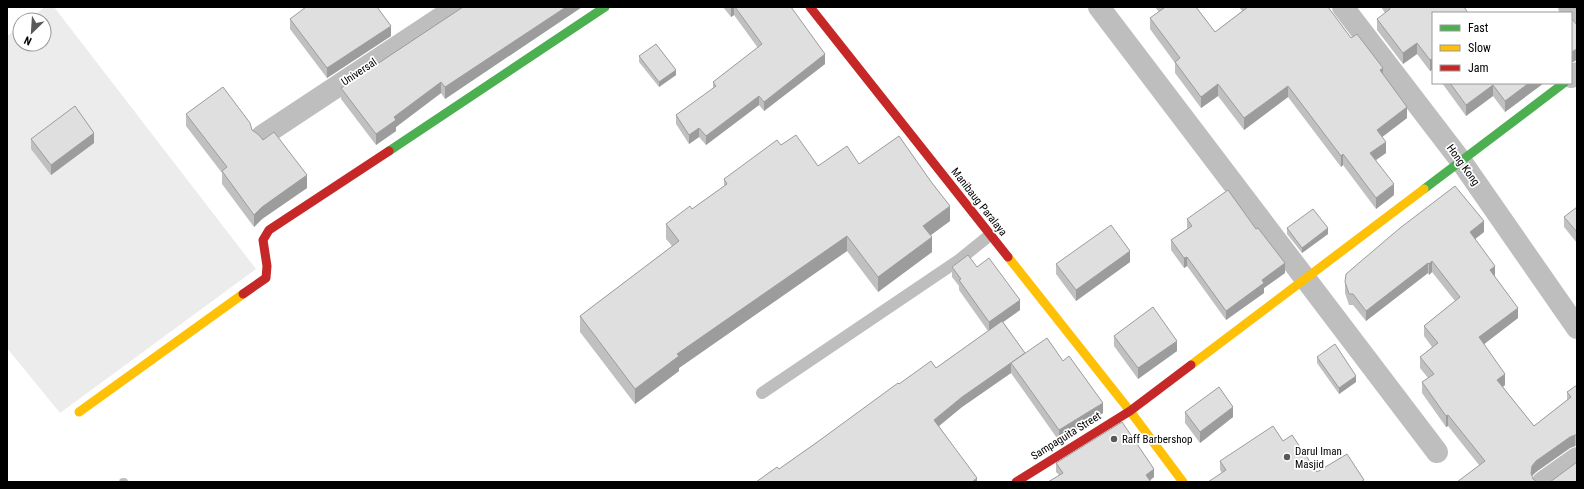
<svg xmlns="http://www.w3.org/2000/svg" width="1584" height="489" font-family="'Roboto Condensed',sans-serif">
<style>
.green{fill:#ececec}
.lines{fill:none;stroke-linecap:round;stroke-linejoin:round}
.stream{stroke:#bfbfbf;stroke-width:8}
.lane{stroke:#bebebe;stroke-width:12}
.street{stroke:#bebebe;stroke-width:22}
.fast{stroke:#4caf50;stroke-width:9}
.slow{stroke:#ffc107;stroke-width:9}
.jam{stroke:#c62828;stroke-width:9}
.wall{fill:#c0c0c0}
.shaded-wall{fill:#9c9c9c}
.building{fill:#dfdfdf;stroke:#9c9c9c}
.poi-dot{fill:#595959;stroke:#fff;stroke-width:1.5}
.labels{text-anchor:middle;dominant-baseline:central;stroke-width:3.5;stroke-linejoin:round;paint-order:stroke}
.street-label{font-size:11px;fill:#000;stroke:#fff}
.poi-label{font-size:11px;fill:#000;stroke:#fff;text-anchor:start}
</style>
<rect width="100%" height="100%" fill="#fff"/>
<path class="green" d="M45,7h9l202,262 -196,144 -53,-65v-312l13,-10v18h24v-24h-16z"/>
<g class="lines">
<path class="stream" d="M123,482h1"/>
<path class="lane" d="M762,393l197,-133 31,-25"/>
<g class="street">
<path d="M1099,7l338,445"/>
<path d="M1343,7l118,154 116,167"/>
<path d="M1569,7l8,10"/>
<path d="M1571,77l6,-4"/>
<path d="M262,136l195,-129"/>
<path d="M1543,482l34,-24"/>
</g>
<g class="fast">
<path d="M389,151l216,-144"/>
<path d="M1424,189l140,-106"/>
</g>
<g class="slow">
<path d="M1008,257l122,154 53,71"/>
<path d="M1191,365l233,-176"/>
<path d="M79,412l164,-118"/>
</g>
<g class="jam">
<path d="M810,7l198,250"/>
<path d="M243,294l23,-16 1,-12 -4,-26 6,-10 120,-79"/>
<path d="M1016,482l114,-71 61,-46"/>
</g>
</g>
<g class="wall">
<path d="M463,7h119l-137,92 -4,-6 -45,34v4l-20,14 -35,-46v-11z"/>
<path d="M723,7h68l34,57 -61,47 -5,-6 -53,40 -7,-8 -10,7 -13,-20v-9l37,-26v-7l45,-34 -24,-33 -3,2z"/>
<path d="M1155,7h41l19,25 27,-21 -3,-4h89l23,31 32,36 24,44 -25,19 4,16 -10,7 18,35 -18,14 -33,-44 -2,2 -53,-70 -44,33 -26,-34 -17,12 -26,-35v-10l-25,-34v-11l9,-6z"/>
<path d="M1381,7h83l-31,6v58l-1,-1 -2,1 -13,-17 -14,10 -26,-34v-11l8,-6z"/>
<path d="M290,19l101,17 -64,42 -37,-49z"/>
<path d="M639,56l37,19 -17,12 -20,-25z"/>
<path d="M1442,83h102l-39,29 -12,-16 -27,20z"/>
<path d="M186,114l66,16 11,10 44,48 -45,31 -8,8 -32,-43v-11l-36,-47z"/>
<path d="M31,139l63,4 -43,32 -20,-26z"/>
<path d="M781,145l37,21 41,-2 91,57 -20,14 2,17 -54,40 -31,-41 -168,117v3l-44,33 -55,-72v-16l92,-70 -6,-7v-15l26,-15 32,-23v-7z"/>
<path d="M1577,207v36l-13,-16v-10z"/>
<path d="M1187,219l98,54 -21,15v5l-38,27 -39,-54 -3,2 -13,-18v-10l16,-11z"/>
<path d="M1287,228l41,6 -26,19 -15,-19z"/>
<path d="M1484,232l-9,7 20,38 23,41 -34,26 21,41 -2,2 31,39 33,-26v-8l10,-7v61h-2l-5,2 -34,24 -4,4 -53,-11 -31,-39 -2,1 -24,-34v-11l6,-4 -8,-10v-11l12,-10 -8,-11v-10l31,-25 -23,-29 -3,3 -1,-2 -62,48 -13,-16h-4l-4,-12v-11z"/>
<path d="M1130,262l-54,39 -20,-27v-10z"/>
<path d="M952,267h25l43,43 -17,12 22,31 38,8 40,52 -44,28 -48,-68 -49,34 -23,19 38,56 -198,-13 120,-85 37,-16 52,-37 -29,-41v-4l-7,-9z"/>
<path d="M1114,336l63,15 -39,28 -24,-33z"/>
<path d="M1317,357l39,25 -17,12 -22,-31z"/>
<path d="M1185,412l48,5 -33,26 -15,-20z"/>
<path d="M1283,441l34,31 47,10 -142,-9 -2,-3v-9z"/>
<path d="M1056,463l98,14 -4,3 -91,-5 -3,-3z"/>
</g>
<g class="shaded-wall">
<path d="M566,7h16l-137,92v-12z"/>
<path d="M732,7h2v8l-3,2v-9z"/>
<path d="M391,26v10l-64,42v-10z"/>
<path d="M1417,43v11l-14,10v-11z"/>
<path d="M1577,49v11l-6,3v-11z"/>
<path d="M825,54v10l-61,47v-9z"/>
<path d="M1432,59v11l-2,1v-11z"/>
<path d="M1383,68v11l-3,-9z"/>
<path d="M676,70v5l-17,12v-5z"/>
<path d="M441,82v11l-45,34v4l-20,14v-11l18,-17z"/>
<path d="M1529,83h15l-39,29v-11z"/>
<path d="M1218,84v12l-17,12v-11z"/>
<path d="M1493,85v11l-27,20v-11z"/>
<path d="M1288,86v11l-44,33v-12z"/>
<path d="M759,96v9l-53,40v-9z"/>
<path d="M1407,107v11l-30,23v-11z"/>
<path d="M699,128v9l-10,7v-9z"/>
<path d="M94,133v10l-43,32v-10z"/>
<path d="M1386,142v11l-16,11v-11z"/>
<path d="M1343,154v11l-2,2v-11z"/>
<path d="M307,175v13l-45,31 -8,8v-12l8,-8z"/>
<path d="M1394,184v11l-18,14v-11z"/>
<path d="M950,206v15l-27,20v-15z"/>
<path d="M1484,221v11l-14,11v-11z"/>
<path d="M1328,228v6l-26,19v-5z"/>
<path d="M847,236v15l-168,117v3l-44,33v-15l42,-35z"/>
<path d="M932,237v15l-54,40v-15z"/>
<path d="M1130,251v11l-54,39v-11z"/>
<path d="M1187,257v9l-3,2v-10z"/>
<path d="M1432,261v11l-3,3v-11z"/>
<path d="M1285,263v10l-21,15v5l-38,27v-9l36,-31z"/>
<path d="M1428,263v10l-62,48v-10z"/>
<path d="M1495,266v11l-5,4v-11z"/>
<path d="M1020,300v10l-31,22v-10z"/>
<path d="M1518,308v10l-39,30v-11z"/>
<path d="M1177,341v10l-39,28v-11z"/>
<path d="M1025,353l-14,10v10l-49,34 -28,23v-10l28,-23z"/>
<path d="M1505,374v11l-8,6v-11z"/>
<path d="M1356,376v6l-17,12v-6z"/>
<path d="M1103,403v10l-44,28v-11z"/>
<path d="M1233,407v10l-33,26v-11z"/>
<path d="M1448,415v11l-2,1v-11z"/>
<path d="M1575,435v11l-5,2 -34,24 -4,4 -1,-3 1,-7 4,-5 34,-24z"/>
<path d="M1154,469v8l-6,5 -2,-7z"/>
<path d="M977,478v4h-5z"/>
</g>
<g class="building">
<path d="M306,7h71l14,19 -64,42 -37,-49z"/>
<path d="M463,7h103l-121,80 -4,-5 -47,35 2,3 -20,14 -35,-46z"/>
<path d="M735,7h56l34,47 -61,48 -5,-6 -53,40 -7,-8 -10,7 -13,-20 40,-29 -3,-4 49,-38z"/>
<path d="M1163,7h33l19,25 33,-25h80l23,31 6,-4 26,34 -3,2 27,37 -30,23 9,12 -16,11 24,31 -18,14 -33,-44 -2,2 -53,-70 -44,32 -26,-34 -17,13 -26,-35 5,-4 -30,-40 14,-10z"/>
<path d="M1389,7h75l4,6h-35v47l-1,-1 -2,1 -13,-17 -14,10 -26,-34 13,-10z"/>
<path d="M1571,18l6,7v24l-6,3z"/>
<path d="M656,44l20,26 -17,12 -20,-26z"/>
<path d="M1450,83h79l-24,18 -12,-16 -27,20z"/>
<path d="M223,87l27,36 2,7 7,5 4,5 11,-8 33,43 -45,32 -8,8 -32,-44 5,-4 -41,-53z"/>
<path d="M75,106l19,27 -43,32 -20,-26z"/>
<path d="M796,135l22,31 29,-20 12,18 40,-28 33,47 18,23 -27,20 9,11 -54,40 -31,-41 -170,118 2,2 -44,33 -55,-73 99,-75 -13,-17 24,-18 2,3 35,-25 -3,-5 53,-39 4,5z"/>
<path d="M1455,186l29,35 -14,11 25,34 -5,4 28,38 -39,29 26,37 -8,6 37,46 37,-29 -4,-5 10,-7v50h-2l-5,2 -34,24 -4,5 -1,7 2,6 4,3h-80l28,-21 -37,-46 -2,1 -24,-34 12,-8 -14,-17 18,-14 -14,-17 36,-29 -28,-36 -3,3 -1,-1 -62,48 -13,-17h-4l-4,-12 1,-8 54,-46z"/>
<path d="M1228,190l28,39 2,-1 27,35 -23,17 2,3 -38,28 -39,-54 -3,1 -13,-18 21,-14 -5,-7z"/>
<path d="M1577,207v25l-13,-15z"/>
<path d="M1313,209l15,19 -26,20 -15,-20z"/>
<path d="M1111,225l19,26 -54,39 -20,-26z"/>
<path d="M968,255l9,12 12,-9 31,42 -31,22 -30,-42 2,-1 -9,-12z"/>
<path d="M1153,307l24,34 -39,27 -24,-32z"/>
<path d="M1002,321l23,32 -63,44 -28,23 43,58 -5,4h-216l21,-15 2,2 37,-26 82,-60 1,1 32,-23 5,7z"/>
<path d="M1047,338l16,23 6,-5 34,47 -44,27 -48,-67z"/>
<path d="M1335,344l21,32 -17,12 -22,-31z"/>
<path d="M1219,387l14,20 -33,25 -15,-20z"/>
<path d="M1122,422l32,47 -8,6 5,7h-103l15,-9 -7,-10z"/>
<path d="M1273,426l10,15 9,-6 25,37 30,-18 17,26 -3,2h-153l18,-12 -6,-9z"/>
<path d="M1577,462v20h-28h1z"/>
</g>
<g class="poi-dot">
<circle cx="1114" cy="439" r="4"/>
<circle cx="1287" cy="457" r="4"/>
</g>
<g class="labels">
<g class="street-label">
<text transform="translate(359 72) rotate(-34)">Universal</text>
<text transform="translate(1463 165) rotate(54)">Hong Kong</text>
<text transform="translate(979 202) rotate(52)">Manibaug Paralaya</text>
<text transform="translate(1066 436) rotate(-32)">Sampaguita Street</text>
</g>
<g class="poi-label">
<text x="1122" y="439">Raff Barbershop</text>
<text x="1295" y="451">Darul Iman<tspan x="1295" dy="13">Masjid</tspan></text>
</g>
</g>
<rect width="1584" height="489" fill="none" stroke="#000000" stroke-width="16"/>
<rect x="1432" y="12" width="140" height="72" fill="#ffffff" stroke="#999999"/>
<rect x="1440" y="25" width="20" height="6" fill="#4caf50" stroke="#999999"/>
<text x="1468" y="32" font-size="12" fill="#000000">Fast</text>
<rect x="1440" y="45" width="20" height="6" fill="#ffc107" stroke="#999999"/>
<text x="1468" y="52" font-size="12" fill="#000000">Slow</text>
<rect x="1440" y="65" width="20" height="6" fill="#c62828" stroke="#999999"/>
<text x="1468" y="72" font-size="12" fill="#000000">Jam</text>
<g transform="translate(32 32) rotate(205)"><circle r="19" fill="#ffffff" stroke="#999999"/>
<path d="M0-3L7 15L0 10L-7 15Z" fill="#595959"/>
<text y="-6" font-size="11" font-weight="bold" text-anchor="middle" fill="#000000">N</text>
</g>
</svg>
